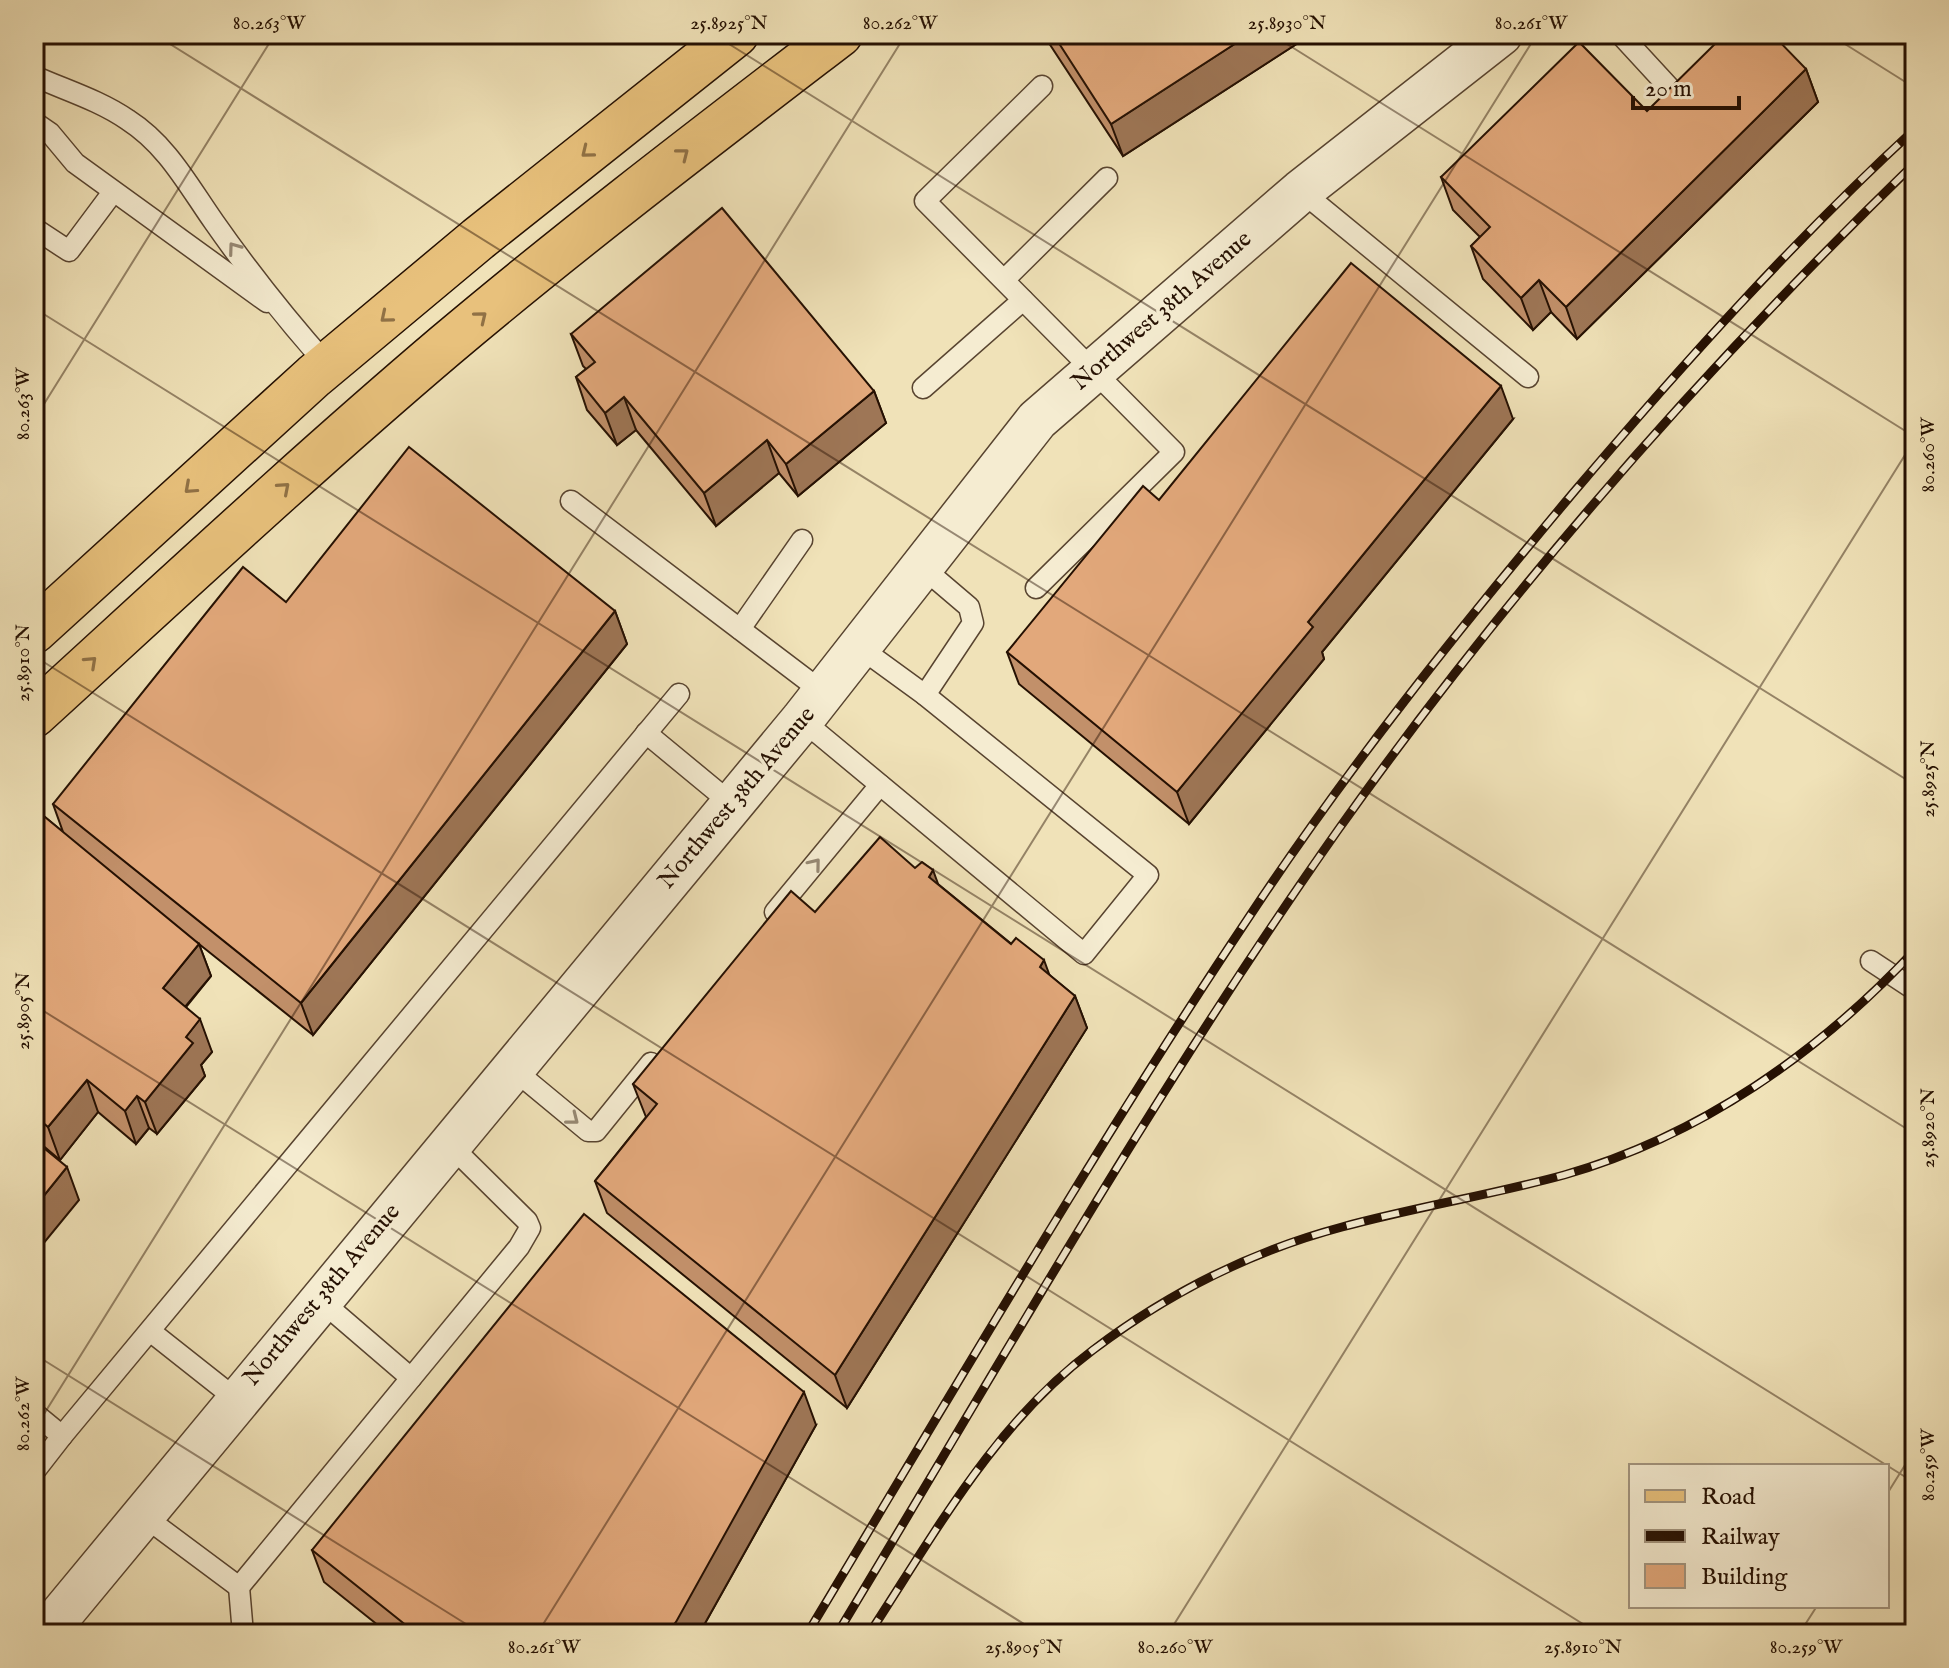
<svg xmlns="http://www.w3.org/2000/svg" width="1949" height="1668" font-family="'IM FELL English',serif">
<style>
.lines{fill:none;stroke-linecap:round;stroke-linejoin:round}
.lane-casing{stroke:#584430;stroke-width:23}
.street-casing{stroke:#584430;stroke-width:45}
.primary-casing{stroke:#251002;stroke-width:47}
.lane{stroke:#f5ecd1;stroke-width:20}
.street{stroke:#f5ecd1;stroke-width:42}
.primary{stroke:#e8c17c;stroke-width:44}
.rail-casing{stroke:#251002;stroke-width:9}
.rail{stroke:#f5ecd1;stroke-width:6;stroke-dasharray:18;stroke-linecap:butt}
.wall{fill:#c2906a;stroke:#251002;stroke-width:2}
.shaded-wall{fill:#9e7656;stroke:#251002;stroke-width:2}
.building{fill:#e2a87b;stroke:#251002;stroke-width:2}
.oneway{stroke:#907145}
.oneway2{stroke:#978974}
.ticks{fill:none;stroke:#251002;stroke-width:2;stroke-opacity:0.45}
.labels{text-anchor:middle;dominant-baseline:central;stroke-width:7;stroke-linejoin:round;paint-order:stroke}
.street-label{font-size:24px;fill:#251002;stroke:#f5ecd1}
.neatline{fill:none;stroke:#251002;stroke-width:3}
.ticks-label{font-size:20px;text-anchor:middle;fill:#251002}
</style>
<rect width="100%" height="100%" fill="#f0e2b8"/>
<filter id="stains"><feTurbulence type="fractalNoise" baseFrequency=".0025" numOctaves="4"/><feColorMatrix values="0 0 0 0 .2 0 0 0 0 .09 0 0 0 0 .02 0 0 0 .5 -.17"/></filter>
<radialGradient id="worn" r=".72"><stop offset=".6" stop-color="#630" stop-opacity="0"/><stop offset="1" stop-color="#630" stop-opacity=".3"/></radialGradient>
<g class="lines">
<defs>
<g id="lane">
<path d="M1620,34l58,63"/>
<path d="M34,76c31,14 65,24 94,44 39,25 60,65 86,102 35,50 73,98 114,144"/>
<path d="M34,122l16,11 25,30 192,139"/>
<path d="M1301,191l227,186"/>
<path d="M34,228l35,23 44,-59"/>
<path d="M1004,280l103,-102"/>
<path d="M923,388l100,-88"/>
<path d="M571,501l253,192"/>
<path d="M1036,588l138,-136 -249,-251 117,-115"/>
<path d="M740,629l62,-89"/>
<path d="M859,647l66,48 48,-72 -4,-16 -47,-40"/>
<path d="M802,720l282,234 64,-79 -223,-180"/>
<path d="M646,733l86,71"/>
<path d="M775,912l105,-127"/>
<path d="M1871,961l44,29"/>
<path d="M513,1069l75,62h8l55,-68"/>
<path d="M319,1299l92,79"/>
<path d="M150,1331l86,68"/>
<path d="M34,1413l28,23 -28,36"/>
<path d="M62,1436l617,-742"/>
<path d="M145,1517l94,70 280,-340 11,-19 -3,-7 -78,-77"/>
<path d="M239,1587l4,47"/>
</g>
<path id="street" d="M45,1634l757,-914 235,-300 264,-229 200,-157"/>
<g id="primary">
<path d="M34,631l280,-255 164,-137 258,-205"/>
<path d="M34,715c136,-124 271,-250 411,-369 128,-108 262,-210 395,-312"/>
</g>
</defs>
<use href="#lane" class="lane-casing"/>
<use href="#street" class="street-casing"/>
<use href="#primary" class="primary-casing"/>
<use href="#lane" class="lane"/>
<use href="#street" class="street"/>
<use href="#primary" class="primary"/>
<defs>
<g id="rail">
<path d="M807,1634c144,-239 285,-482 440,-714 99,-150 211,-290 326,-427 108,-127 219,-251 342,-364"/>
<path d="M837,1634c163,-270 319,-546 501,-804 170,-239 367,-463 577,-667"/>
<path d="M869,1634c66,-101 126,-211 224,-284 74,-56 159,-99 249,-123 73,-20 149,-32 222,-52 136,-39 255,-122 351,-225"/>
</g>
</defs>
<use href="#rail" class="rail-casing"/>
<use href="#rail" class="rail"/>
</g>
<g class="wall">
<path d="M1043,34h269l-189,122z"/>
<path d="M1740,40l66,29 12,33 -241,237 -26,-27 -18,18 -50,-51 -12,-33 9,-9 -27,-27 -12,-33 206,-66z"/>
<path d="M571,334l303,57 12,32 -88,73 -19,-23 -63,53 -80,-96 -19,15 -30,-35 -11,-33 10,-8 -3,-3z"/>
<path d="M1513,419l-191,233 2,7 -135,165 -170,-140 -12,-32 152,-152z"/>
<path d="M286,602l329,9 12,33 -314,391 -114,-91 12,32 -25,31 26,45 -11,13 4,11 -48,58 -8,-6 -13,16 -38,-32 -38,48 -26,-22v-330l29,24 -10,-28z"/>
<path d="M915,868l23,16 137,112 12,32 -240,380 -240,-195 -12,-32 51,-64 -13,-33 182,-172z"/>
<path d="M816,1425l-117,209h-310l-65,-52 -12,-32z"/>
</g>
<g class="shaded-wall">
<path d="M1250,34h62l-189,122 -12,-32z"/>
<path d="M1806,69l12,33 -241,237 -11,-32z"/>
<path d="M1539,280l12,32 -18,18 -12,-32z"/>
<path d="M1501,386l12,33 -191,233 2,7 -135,165 -12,-32 131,-170z"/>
<path d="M874,391l12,32 -88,73 -12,-32z"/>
<path d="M624,397l12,33 -19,15 -12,-32z"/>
<path d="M767,440l12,33 -63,53 -12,-33z"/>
<path d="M615,611l12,33 -314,391 -12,-32z"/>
<path d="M933,870l12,33 -16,-26z"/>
<path d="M199,944l12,32 -37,44 -11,-32z"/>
<path d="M1044,960l12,33 -16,-26z"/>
<path d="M1075,996l12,32 -240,380 -12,-33z"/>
<path d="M200,1019l12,33 -11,13 4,11 -48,58 -12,-32 41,-65z"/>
<path d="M87,1080l11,32 -38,48 -12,-33z"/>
<path d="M137,1096l12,32 -13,16 -11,-33z"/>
<path d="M67,1167l12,33 -45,55v-47z"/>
<path d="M804,1392l12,33 -117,209h-33z"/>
</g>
<g class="building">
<path d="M1053,34h197l-139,90z"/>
<path d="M1725,34h10l5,6 6,-6h26l34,35 -240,238 -27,-27 -18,18 -50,-52 19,-19 -49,-50 138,-135 68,69z"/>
<path d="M722,208l152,183 -88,73 -19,-24 -63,53 -80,-96 -19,16 -29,-36 19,-15 -24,-28z"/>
<path d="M1351,263l150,123 -193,236 5,5 -136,165 -170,-140 136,-166 16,14z"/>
<path d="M409,447l206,164 -314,392 -248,-199 190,-237 43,35z"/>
<path d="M34,808l165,136 -36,44 37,31 -14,18 7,6 -48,59 -8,-6 -12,15 -38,-31 -39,47 -14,-12z"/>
<path d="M880,837l35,31 7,-6 11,8 -4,7 82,67 5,-6 28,22 -4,7 35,29 -240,379 -240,-194 62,-77 -24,-20 158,-193 24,21z"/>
<path d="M34,1140l33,27 -33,41z"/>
<path d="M584,1214l220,178 -128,230 -10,12h-249l-105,-84z"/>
</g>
<defs><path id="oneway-chevron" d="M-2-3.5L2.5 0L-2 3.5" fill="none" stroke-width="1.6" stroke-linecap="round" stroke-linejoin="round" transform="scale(2)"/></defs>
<g class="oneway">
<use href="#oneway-chevron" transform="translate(587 152) rotate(141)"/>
<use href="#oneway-chevron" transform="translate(683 154) rotate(-38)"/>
<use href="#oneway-chevron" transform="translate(386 317) rotate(140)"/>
<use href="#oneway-chevron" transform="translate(481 317) rotate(-39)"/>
<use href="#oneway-chevron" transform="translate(190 488) rotate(138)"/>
<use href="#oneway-chevron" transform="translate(284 488) rotate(-41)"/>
<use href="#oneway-chevron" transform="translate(91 662) rotate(-43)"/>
</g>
<g class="oneway2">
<use href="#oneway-chevron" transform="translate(234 248) rotate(-126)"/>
<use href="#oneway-chevron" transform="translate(815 864) rotate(-51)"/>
<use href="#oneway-chevron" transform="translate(573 1119) rotate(38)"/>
</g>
<path class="ticks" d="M154,34l1761,1100M713,34l1202,751M1271,34l644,403M1829,34l86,54M34,308l1881,1175M34,420l241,-386M34,656l1565,978M34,1005l1006,629M34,1354l448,280M34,1430l872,-1396M1887,1494l28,-45M537,1634l1000,-1600M1168,1634l747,-1195M1799,1634l18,-28"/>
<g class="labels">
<g class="street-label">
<text transform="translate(1162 311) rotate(-41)">Northwest 38th Avenue</text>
<text transform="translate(737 798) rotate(-50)">Northwest 38th Avenue</text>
<text transform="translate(322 1295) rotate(-50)">Northwest 38th Avenue</text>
</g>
</g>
<rect width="1949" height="1668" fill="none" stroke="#f0e2b8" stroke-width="88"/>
<rect x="1629" y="1464" width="260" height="144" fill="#f5ecd1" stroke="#a2947e" stroke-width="2"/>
<rect x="1645" y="1490" width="40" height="12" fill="#e8c17c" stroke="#a2947e" stroke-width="2"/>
<text x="1701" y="1504" font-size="24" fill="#251002">Road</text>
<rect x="1645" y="1530" width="40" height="12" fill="#251002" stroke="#a2947e" stroke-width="2"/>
<text x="1701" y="1544" font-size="24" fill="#251002">Railway</text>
<rect x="1645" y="1564" width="40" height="24" fill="#e2a87b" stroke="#a2947e" stroke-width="2"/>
<text x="1701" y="1584" font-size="24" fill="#251002">Building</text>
<path d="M1633 96v12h106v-12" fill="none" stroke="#251002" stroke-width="4"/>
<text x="1645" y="96" font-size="24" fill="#251002" stroke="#f5ecd1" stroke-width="6" paint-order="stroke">20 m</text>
<rect x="44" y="44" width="1861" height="1580" class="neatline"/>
<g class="ticks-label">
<text x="269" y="29">80.263°W</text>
<text x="729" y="29">25.8925°N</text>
<text x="900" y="29">80.262°W</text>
<text x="1287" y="29">25.8930°N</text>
<text x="1531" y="29">80.261°W</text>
<text transform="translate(22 404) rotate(-90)" y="7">80.263°W</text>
<text transform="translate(1927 455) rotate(-90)" y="7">80.260°W</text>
<text transform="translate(22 663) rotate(-90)" y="7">25.8910°N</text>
<text transform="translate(1927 779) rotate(-90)" y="7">25.8925°N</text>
<text transform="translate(22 1011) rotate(-90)" y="7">25.8905°N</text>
<text transform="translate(1927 1128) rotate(-90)" y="7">25.8920°N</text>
<text transform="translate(22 1414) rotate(-90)" y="7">80.262°W</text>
<text transform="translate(1927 1465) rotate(-90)" y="7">80.259°W</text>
<text x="544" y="1653">80.261°W</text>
<text x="1024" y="1653">25.8905°N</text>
<text x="1175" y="1653">80.260°W</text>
<text x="1583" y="1653">25.8910°N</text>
<text x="1806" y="1653">80.259°W</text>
</g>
<rect width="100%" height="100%" filter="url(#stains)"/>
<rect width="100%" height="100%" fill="url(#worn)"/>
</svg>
